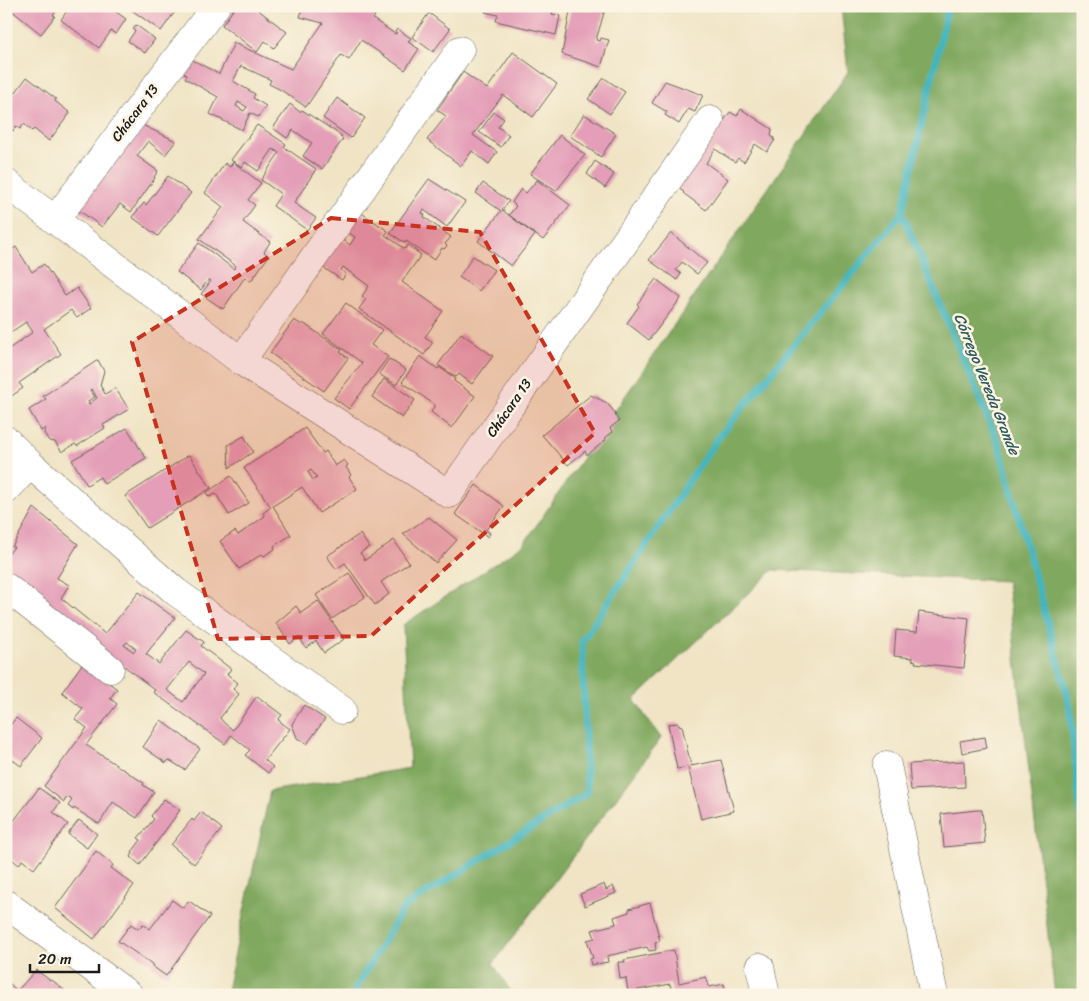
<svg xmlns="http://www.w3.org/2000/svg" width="1089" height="1001" font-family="Sriracha,sans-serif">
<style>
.forest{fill:#80a85f;stroke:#4e623e}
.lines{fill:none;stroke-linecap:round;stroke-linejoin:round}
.stream{stroke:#45b5bd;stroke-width:7}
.building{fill:#e49eb8;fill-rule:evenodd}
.street-casing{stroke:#666257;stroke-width:29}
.street{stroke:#fff;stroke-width:28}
.marked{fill:#c8321e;fill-opacity:0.2;stroke:#c8321e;stroke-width:4;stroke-dasharray:10 6;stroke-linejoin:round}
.labels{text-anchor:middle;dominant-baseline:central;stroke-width:5;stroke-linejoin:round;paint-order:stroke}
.street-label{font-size:14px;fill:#1c1c1c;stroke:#fcf5e5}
.water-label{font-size:15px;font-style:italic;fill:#2c595c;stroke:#fcf5e5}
</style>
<rect width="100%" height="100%" fill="#fcf5e5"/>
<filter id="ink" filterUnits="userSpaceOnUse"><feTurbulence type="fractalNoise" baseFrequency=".02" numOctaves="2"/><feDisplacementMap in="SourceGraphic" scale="10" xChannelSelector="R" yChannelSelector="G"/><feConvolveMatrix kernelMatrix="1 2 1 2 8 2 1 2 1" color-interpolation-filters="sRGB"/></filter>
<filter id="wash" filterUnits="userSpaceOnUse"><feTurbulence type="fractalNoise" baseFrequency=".0096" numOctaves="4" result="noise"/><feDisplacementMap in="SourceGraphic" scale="20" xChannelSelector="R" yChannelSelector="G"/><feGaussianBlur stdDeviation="1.12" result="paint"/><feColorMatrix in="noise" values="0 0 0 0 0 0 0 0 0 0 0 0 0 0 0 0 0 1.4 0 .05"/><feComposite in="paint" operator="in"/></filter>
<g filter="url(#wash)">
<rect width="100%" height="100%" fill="#f0e4c5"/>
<path class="forest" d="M841,6h241l1,989h-28l-48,-414 -234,-11 -139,130 27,38 -168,226 20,31h-287l44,-204 140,-23 -7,-143 120,-80 325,-473z"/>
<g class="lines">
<g class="stream">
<path d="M948,6l-46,207 97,232 70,256 14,134"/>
<path d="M352,995l52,-88 183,-114 -5,-152 136,-203 184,-225"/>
</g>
</g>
<g id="blocks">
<g class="building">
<path d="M6,6h52l1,1 -6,8 2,1 -14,18z"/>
<path d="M70,6h38l18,13 -10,15 -5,-3 -12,17 -38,-28z"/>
<path d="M126,6h53l-18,25z"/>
<path d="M236,6h17l34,26 -13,16 -9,-7 -8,11 -35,-27z"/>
<path d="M303,6h71l-5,7 6,3 -2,3 22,15 2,-1 -2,-1 2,-3 14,9 -3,4 11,7 -14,21 -44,-30 -12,20 -8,-5 -35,52 -25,-17 -12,-6 2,-4 -30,-14 -8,15 22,13 -2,4 13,8 -8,11 -8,-4 -8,17 -32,-16 8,-17 -33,-19 2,-3 -7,-4 9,-13 30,16 15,-31 57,26 32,-46 -23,-6zM238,102l9,5 -3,4 -8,-5z"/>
<path d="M487,6h67l-2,8 8,2 -4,19 -60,-14 2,-6 -13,-3z"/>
<path d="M571,6h35l-10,34 4,1 1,-3 8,2 -8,27 -39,-13z"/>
<path d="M429,13l21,16 -17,23 -21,-15z"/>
<path d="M136,25l19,14 -10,14 -17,-12 7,-10 -2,-1z"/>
<path d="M513,52l44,32 -24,33 -30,-22 -30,40 24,17 -8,12 -17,-13 -11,15 -34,-26 19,-24 -9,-6 26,-38 24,17z"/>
<path d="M27,77l29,22 -1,2 15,12 -21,28 -15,-12 -2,2 -8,-7 -4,5 -4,-3 -3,5 -7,-6v-20z"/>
<path d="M604,78l21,14 -15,22 -22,-15z"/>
<path d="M665,81l38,14 -8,17 -7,-3 -9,15 -14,-9 2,-3 -15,-9z"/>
<path d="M337,98l28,20 -14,20 -28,-20z"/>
<path d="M290,104l10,8 2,-2 40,26 -2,1 3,2 -21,30 -19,-13 9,-13 -19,-13 -6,8 -14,-10z"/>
<path d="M741,109l31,20 -1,7 3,2 -1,2h2l-8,12 -12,-8 -11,18 -6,-4 -3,4 -20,-13 -9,14 22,16 -22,31 -23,-17 1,-1 -8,-5 54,-75 7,4z"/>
<path d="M494,112l10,7 -6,8 11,8 -8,12 -22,-15z"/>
<path d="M584,114l32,20 -15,23 -31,-21z"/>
<path d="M136,122l40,19 -11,14 -17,-14 -11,15 21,15 -4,6 1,1 -24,34 -11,-8 -18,23 -32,-23z"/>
<path d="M257,125l29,19 -2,3 32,22 -22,34 22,15 -9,12 -34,-24 8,-12 -20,-14 18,-27 -6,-4 -15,22 -13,-9 -3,5 -11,-7z"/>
<path d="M560,135l25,20 -29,36 -26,-17z"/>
<path d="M595,161l19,13 -9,14 -18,-14z"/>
<path d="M233,162l28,21 -13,17 7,5 -12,17 27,20 -6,10 5,4 -6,8 -12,17 -6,-4 -22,32 -22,-15 10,-13 -2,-2 -8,11 -24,-18 22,-29 35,26 2,-3 -37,-27 24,-32 -18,-14 20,-30 5,4z"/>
<path d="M168,176l23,17 -33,43 -26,-19 12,-14 2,2z"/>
<path d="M429,179l36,23 -18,25 -23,-17 -2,3 3,2 -1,2 27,20 -6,7 2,2 -3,3 -2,-1 -8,12 -28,-19 -1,2 -15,-10z"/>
<path d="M537,180l33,25 -27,35 -34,-25 7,-9 -4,-4 9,-13 5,4z"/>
<path d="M483,183l26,18 -7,9 33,25 -24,31 -33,-25 23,-30 -25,-18z"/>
<path d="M360,212l28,19 -3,4 20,14 3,-4 13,10 -19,27 41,29 -18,26 8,5 -9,13 -65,-46 7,-10 -4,-3 7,-10 -26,-19 -2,3 5,4 -4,6 -21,-14 20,-28 9,7 5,-8 -9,-6z"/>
<path d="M671,233l36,30 -10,11 -15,-12 -6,8 5,4 -4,6 -28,-20z"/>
<path d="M16,247l16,25 12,-8 21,32 12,-8 14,20 -14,10 -6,-8 -27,19 17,25 -42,29 4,5 -17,12v-49l27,-19 -7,-10 -18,12 -2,-3v-78z"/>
<path d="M473,256l21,14 -15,21 -20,-14z"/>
<path d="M656,279l25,19 -32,42 -22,-17 12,-17 -2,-2z"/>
<path d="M346,303l36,27 -11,15 17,12 -39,52 -15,-11 28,-35 -39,-29z"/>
<path d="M294,320l8,5 1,-2 39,27 -2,2 8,6 -24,33 -54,-38z"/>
<path d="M461,333l32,23 -21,28 -13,-10 -3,3 -18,-12z"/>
<path d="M420,356l18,13 1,-2 16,11 -1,3 21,15 -23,32 -21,-16 4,-7 -33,-23z"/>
<path d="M389,359l17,11 -10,15 -17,-11z"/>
<path d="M98,360l6,11 -4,14 5,9 10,-6 14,21 -26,16 2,3 -28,18 -2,-2 -13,8 -7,-10 -6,-1 -5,-8 2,-5 -5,3 -12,-21 17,-11 -3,-3zM92,389l5,9 -8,6 -1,-3 7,-4 -5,-7z"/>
<path d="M384,379l31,21 -13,18 -30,-21z"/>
<path d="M591,395l16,8 9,11 -1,1 4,6 -9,7 3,4 -8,6 1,2 -19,15 -2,-4 -17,14 -26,-30z"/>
<path d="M127,428l19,30 -42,26 -4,-7 -13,8 -15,-25z"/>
<path d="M305,428l18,25 3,-2 9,15 9,-6 4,5 -2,2 5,8 -2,2 8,12 -38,24 -17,-26 -29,19 18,29 -17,11 1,3 -11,7 -2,-2 -23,15 -19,-28 15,-10 3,4 27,-19 -2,-3 8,-6 -27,-39zM311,470l6,8 -4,2 -5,-8z"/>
<path d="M244,436l9,16 -24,16 -1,-23z"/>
<path d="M189,455l22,33 -64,40 -22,-32z"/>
<path d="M231,476l18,27 -20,12 -13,-21 -7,3 -3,-4z"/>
<path d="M476,485l28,21 -18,24 4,3 -2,4 -33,-23z"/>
<path d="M34,508l44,36 -21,34 12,7 -8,13 44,36 34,-42 36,26 -29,36 13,10 27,-34 18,12 -3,4 30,23 -4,5 11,9 -5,6 6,5 -19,24 4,5 9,7 24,-34 25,19 -4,5 12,9 -25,31 8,7 -5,6 -23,-18 5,-5 -19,-15 -6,9 -72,-52 2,-2 -32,-25 -2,2 -115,-95v-15l8,-10h-2zM127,642l9,7 -2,3 -10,-7zM189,662l15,12 -21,28 -16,-12z"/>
<path d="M429,517l28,23 -21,23 -33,-29z"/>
<path d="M360,534l9,13 -9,6 5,7 29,-20 15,23 -28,19 8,12 -14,11 -30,-42 -9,6 -9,-13z"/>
<path d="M349,573l16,24 -33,22 -16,-24z"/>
<path d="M318,601l26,38 -20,14 -8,-12 -10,7 -7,-11 -9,7 -14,-21 20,-17 5,7z"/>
<path d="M919,612l50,6 -5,50 -49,-5 1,-2 -4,-1 1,-2 -19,-2 2,-26 21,2z"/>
<path d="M83,663l34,26 -7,9 7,6 -31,41 58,38 -1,2 11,7 -17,26 -24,-16 -14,22 -25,-16 -1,2 -5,-4 4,-6 -5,-3 -3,5 -20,-16 43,-58 -12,-9 8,-10 -21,-17z"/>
<path d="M304,705l21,14 -18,25 -10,-6 -5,-14z"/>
<path d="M16,718l26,20 -21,28 -15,-11v-25z"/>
<path d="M161,720l39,29 -15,21 -16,-10 -3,3 -23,-16z"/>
<path d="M678,723l1,2 3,1 9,40 30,-6 13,51 -33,8 -13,-52 -11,2 -9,-45z"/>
<path d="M985,737l2,11 -25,5 -2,-12z"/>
<path d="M964,761l1,26 -54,3 -2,-26z"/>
<path d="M39,788l21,15 -7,9 15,12 -34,45 -12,-9 -3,5 -6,-5 -7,8v-37z"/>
<path d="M164,799l16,11 -40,55 -9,-8 2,-4 -1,-1 9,-12 -3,-2 16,-19 -3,-3z"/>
<path d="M977,810h5l3,33 -41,4 -3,-33z"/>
<path d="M201,812l21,17 -28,35 -23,-19 21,-26 2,2z"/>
<path d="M79,820l18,14 -10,14 -19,-14z"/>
<path d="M96,851l17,14 -2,3 23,17 -40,54 -39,-31z"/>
<path d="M604,884l2,6 7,-4 3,7 -31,13 -5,-12z"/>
<path d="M172,900l11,8 6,-7 21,15 -44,60 -14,-10v-2l-34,-23 13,-17 7,5 5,-5 7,5z"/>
<path d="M650,903l10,38 -5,2 1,7 -7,1 -2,-4 -13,3 -27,6 1,6 -17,3 -1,-6 3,-1 -6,-18 8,-2 -3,-8 24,-6 -2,-7 15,-5v-3z"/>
<path d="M674,950l5,33 27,-6 3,10 15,-3 3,11h-54l-3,-11 -42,8 -2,-14 -6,1 -2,-17h7l-1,-2z"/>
<path d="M36,970l15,11 1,-1 18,15h-64l2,-13 9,9z"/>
</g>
</g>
</g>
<g filter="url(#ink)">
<use href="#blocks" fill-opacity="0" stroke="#666257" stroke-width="1"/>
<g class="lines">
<defs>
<g id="street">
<path d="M6,183l235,178 208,133 261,-374"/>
<path d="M55,220l161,-214"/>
<path d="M241,361l219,-311"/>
<path d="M6,440l24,24 146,128 166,118"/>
<path d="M6,490l24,-26"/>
<path d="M6,587l104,82"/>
<path d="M887,765l47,230"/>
<path d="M6,904l123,91"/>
<path d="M760,967l6,28"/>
</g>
</defs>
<use href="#street" class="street-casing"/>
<use href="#street" class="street"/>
</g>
</g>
<path class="marked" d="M331,218l149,14 115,201 -224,203 -153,3 -86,-297z"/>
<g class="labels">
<g class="street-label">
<text transform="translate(135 113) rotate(-53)">Chácara 13</text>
<text transform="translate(509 408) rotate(-55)">Chácara 13</text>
</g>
<g class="water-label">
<text transform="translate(987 384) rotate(68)">Córrego Vereda Grande</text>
</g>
</g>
<rect width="1089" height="1001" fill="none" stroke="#fcf5e5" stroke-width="25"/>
<path d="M30 964v8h69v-8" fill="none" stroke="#1c1c1c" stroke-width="2.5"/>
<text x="38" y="964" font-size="15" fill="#1c1c1c" stroke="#fcf5e5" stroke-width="4" paint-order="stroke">20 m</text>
</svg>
